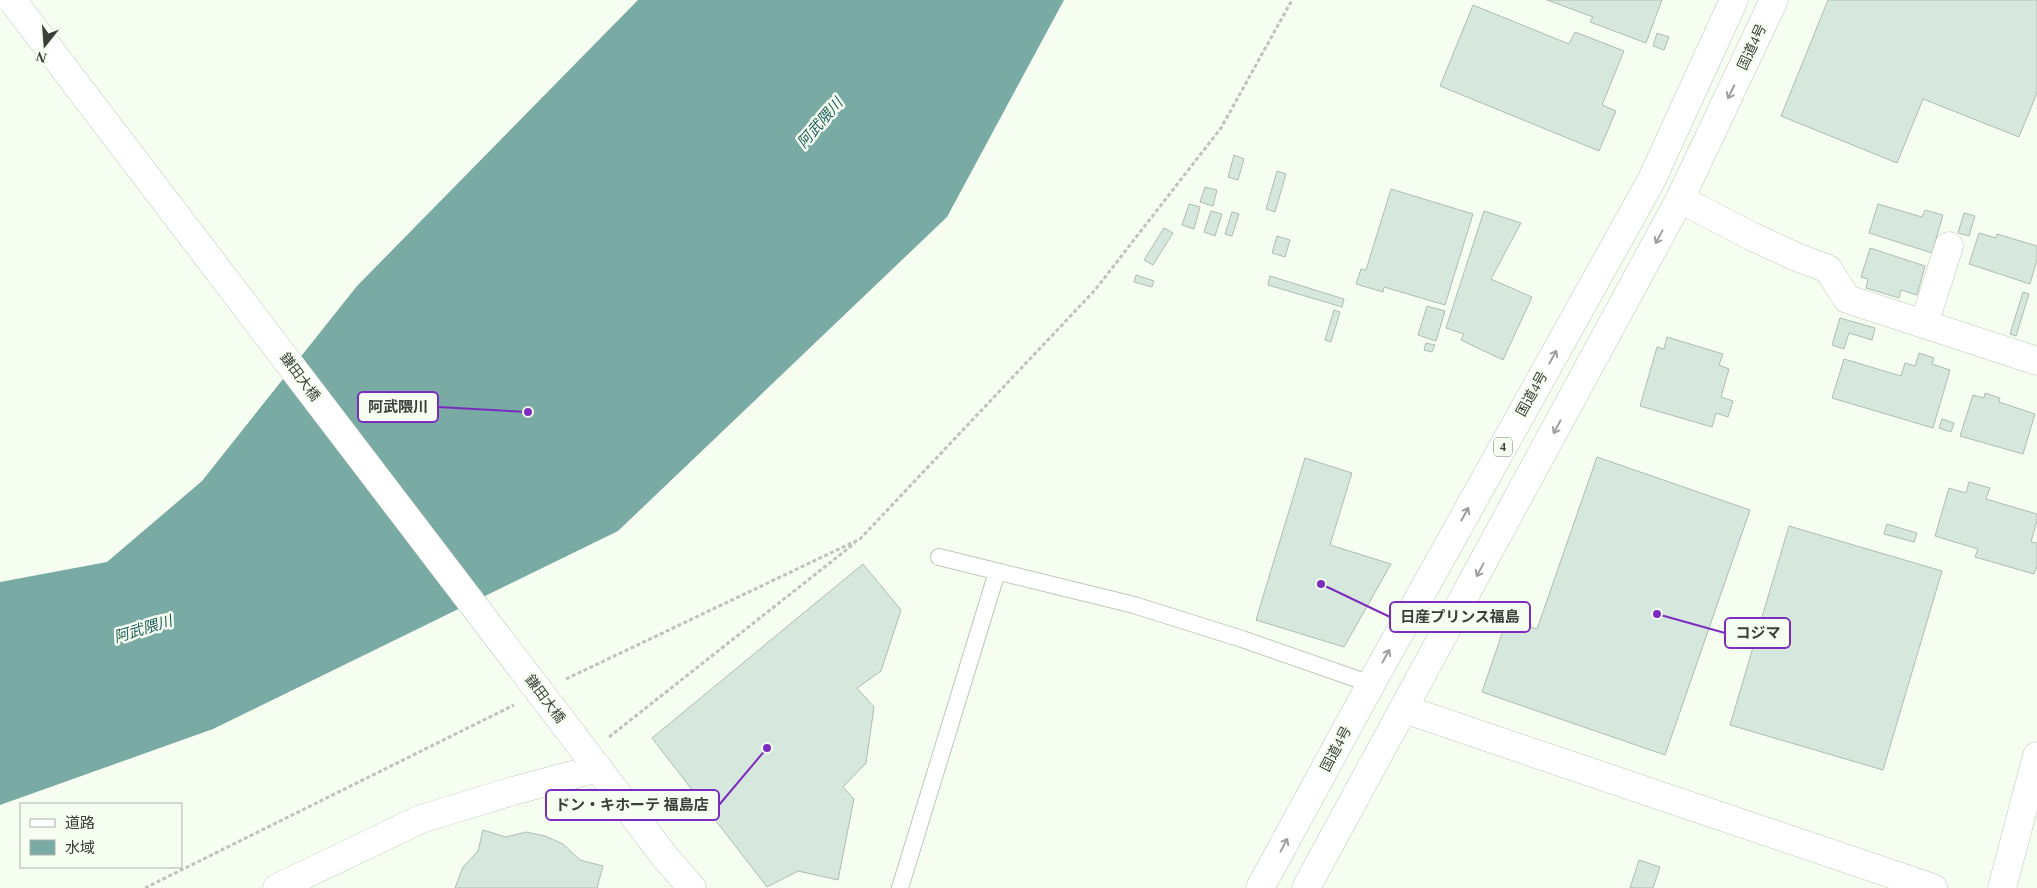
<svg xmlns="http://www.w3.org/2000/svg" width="2037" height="888" font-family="'Times New Roman','Noto Sans JP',serif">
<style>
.water{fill:#79aaa4}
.building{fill:#d6e8dd;stroke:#acbdb3}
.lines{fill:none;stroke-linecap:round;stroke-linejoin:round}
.lane-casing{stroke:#bec8b9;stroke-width:18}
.street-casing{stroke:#bec8b9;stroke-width:29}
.secondary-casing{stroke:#bec8b9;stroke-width:29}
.highway-casing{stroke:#bec8b9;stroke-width:29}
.path{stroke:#bdc4ba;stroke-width:3;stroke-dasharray:4 2.5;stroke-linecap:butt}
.lane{stroke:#fff;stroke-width:16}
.street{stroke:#fff;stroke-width:28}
.secondary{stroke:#fff;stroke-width:28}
.highway{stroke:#fff;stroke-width:28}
.secondary-bridge-casing{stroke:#bec8b9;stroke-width:29;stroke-linecap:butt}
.secondary-bridge{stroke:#fff;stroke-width:28}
.oneway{stroke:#9c9f9c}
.labels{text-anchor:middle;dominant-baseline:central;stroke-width:5;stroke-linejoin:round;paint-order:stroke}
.shield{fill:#f6fef2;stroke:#727870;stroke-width:1}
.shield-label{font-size:12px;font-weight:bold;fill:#3a3f38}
.street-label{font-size:14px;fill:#3a3f38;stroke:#f6fef2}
.water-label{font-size:15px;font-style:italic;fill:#1c5f59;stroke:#f6fef2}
.leader{fill:none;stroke:#7b2cbf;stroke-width:2}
.callout-dot{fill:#7b2cbf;stroke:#f6fef2;stroke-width:2}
.callout{fill:#f6fef2;stroke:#7b2cbf;stroke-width:2}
.callout-label{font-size:15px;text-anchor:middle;font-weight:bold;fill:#3a3f38}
</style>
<rect width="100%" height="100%" fill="#f6fef2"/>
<path class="water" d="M638,0h426l-117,217 -329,314 -405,198 -213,76v-223l107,-20 95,-81 155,-195z"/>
<g class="building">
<path d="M1547,0h115l-16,43 -56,-21 3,-5z"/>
<path d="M1828,0h209v93l-18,44 -96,-38 -26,64 -116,-47z"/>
<path d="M1473,5l96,39 6,-12 49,19 -22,54 14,6 -17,40 -159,-65z"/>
<path d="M1657,33l12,4 -5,13 -11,-4z"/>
<path d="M1234,155l10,4 -6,21 -10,-3z"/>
<path d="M1277,171l9,3 -11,38 -9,-3z"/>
<path d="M1205,187l12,3 -4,16 -13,-4z"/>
<path d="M1391,189l82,25 -28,91 -61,-18 -1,5 -27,-8 5,-15 5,1z"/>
<path d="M1189,204l11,3 -6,22 -12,-4z"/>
<path d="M1878,204l44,13 3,-7 18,5 -11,38 -63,-20z"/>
<path d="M1211,211l11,3 -7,22 -11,-4z"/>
<path d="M1484,211l37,12 -30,56 41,18 -29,63 -42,-20 3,-6 -18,-6z"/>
<path d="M1232,212l7,2 -7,22 -7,-2z"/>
<path d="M1964,213l11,3 -6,20 -11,-3z"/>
<path d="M1164,228l9,5 -20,32 -9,-5z"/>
<path d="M1979,233l17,5 1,-4 40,12v14l-7,24 -61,-20z"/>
<path d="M1277,236l13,4 -5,17 -13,-4z"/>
<path d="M1870,248l55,18 -8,29 -16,-5 -2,8 -33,-10 2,-9 -7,-2z"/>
<path d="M1136,275l18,6 -2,6 -18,-5z"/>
<path d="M1270,276l74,23 -2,8 -74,-22z"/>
<path d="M2023,292l6,2 -13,42 -6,-2z"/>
<path d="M1427,306l18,5 -9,30 -18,-6z"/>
<path d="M1334,310l6,2 -9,30 -6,-2z"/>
<path d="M1840,318l35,10 -3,12 -23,-7 -5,16 -12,-4z"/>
<path d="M1667,337l56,17 -4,11 10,4 -8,28 12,4 -5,16 -12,-4 -4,14 -72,-21 17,-59 7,2z"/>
<path d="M1426,343l9,2 -3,7 -8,-2z"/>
<path d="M1919,353l15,5 -2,6 18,6 -17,58 -101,-30 12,-39 57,17 4,-13 10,3z"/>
<path d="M1985,393l15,5 -1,4 36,12 -12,40 -63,-18 13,-41 11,3z"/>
<path d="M1942,419l12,4 -3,9 -12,-4z"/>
<path d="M1597,457l153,53 -85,245 -183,-63 25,-73 30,10z"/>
<path d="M1305,458l47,15 -22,72 61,19 -47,83 -88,-27z"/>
<path d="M1969,482l21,6 -4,11 51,15v7l-6,21 6,1v23l-3,8 -59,-17 3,-8 -43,-13 14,-48 17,5z"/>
<path d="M1887,524l30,9 -3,9 -30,-8z"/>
<path d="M1789,526l153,45 -59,199 -153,-45z"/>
<path d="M863,564l38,46 -20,61 -24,17 17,19 -8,56 -23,24 11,12 -16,81 -40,-9 -31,16 -115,-149z"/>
<path d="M483,830l23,7 20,-5 19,4 18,8 17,16 23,6 -6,22h-142l8,-21 15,-16z"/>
<path d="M1639,860l21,7 -7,21h-23z"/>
</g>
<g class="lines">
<defs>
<g id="lane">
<path d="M939,557l195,48 108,34 129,45"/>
<path d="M900,888l97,-316"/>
</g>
<g id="street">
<path d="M1680,199l71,37 43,20 34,13 19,30 190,62"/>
<path d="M1924,324l25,-78"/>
<path d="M1404,709l529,179"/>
<path d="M277,888l144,-69 92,-28 85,-23"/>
<path d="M2002,888l35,-132"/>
</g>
<path id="secondary" d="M587,754l78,103 27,31"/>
<g id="highway">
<path d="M1260,888l111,-204 280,-503 83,-181"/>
<path d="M1306,888l374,-689 94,-199"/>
</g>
</defs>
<use href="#lane" class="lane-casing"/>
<use href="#street" class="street-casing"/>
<use href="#secondary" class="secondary-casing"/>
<use href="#highway" class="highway-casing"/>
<g class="path">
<path d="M566,679l294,-140 235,-249 126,-162 71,-128"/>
<path d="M609,737l246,-194"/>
<path d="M145,888l369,-183"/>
</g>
<use href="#lane" class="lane"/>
<use href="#street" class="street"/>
<use href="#secondary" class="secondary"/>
<use href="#highway" class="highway"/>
<defs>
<path id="secondary-bridge" d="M12,0l575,754"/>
</defs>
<use href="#secondary-bridge" class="secondary-bridge-casing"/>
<use href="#secondary-bridge" class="secondary-bridge"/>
</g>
<defs><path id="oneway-shaft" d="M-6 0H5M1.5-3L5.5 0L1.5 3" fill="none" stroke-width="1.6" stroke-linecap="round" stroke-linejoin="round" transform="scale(1.25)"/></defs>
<g class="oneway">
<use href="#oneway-shaft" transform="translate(1731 92) rotate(116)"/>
<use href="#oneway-shaft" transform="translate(1659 237) rotate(118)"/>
<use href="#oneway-shaft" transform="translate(1553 357) rotate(-61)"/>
<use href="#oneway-shaft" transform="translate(1557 427) rotate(118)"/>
<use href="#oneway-shaft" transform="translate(1465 514) rotate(-61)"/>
<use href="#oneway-shaft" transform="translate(1480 570) rotate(118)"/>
<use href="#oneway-shaft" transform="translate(1386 656) rotate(-61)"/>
<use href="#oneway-shaft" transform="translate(1284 845) rotate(-62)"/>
</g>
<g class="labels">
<rect class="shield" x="1494" y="437.5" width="18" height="19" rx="4"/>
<g class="shield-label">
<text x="1503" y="447">4</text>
</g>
<g class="street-label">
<text transform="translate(1752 47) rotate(-65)">国道4号</text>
<text transform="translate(300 377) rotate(53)">鎌田大橋</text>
<text transform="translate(1532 394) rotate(-61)">国道4号</text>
<text transform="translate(545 699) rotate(53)">鎌田大橋</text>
<text transform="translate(1336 749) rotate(-62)">国道4号</text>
</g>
<g class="water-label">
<text transform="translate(820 123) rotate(-49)">阿武隈川</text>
<text transform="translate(143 629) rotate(-17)">阿武隈川</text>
</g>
</g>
<path class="leader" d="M528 412L438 407M1321 584L1390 617M1657 614L1725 633M767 748L719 805"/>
<g class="callout-dot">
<circle cx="528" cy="412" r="5"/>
<circle cx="1321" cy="584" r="5"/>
<circle cx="1657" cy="614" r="5"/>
<circle cx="767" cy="748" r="5"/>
</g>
<g class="callout">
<rect x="358" y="392" width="80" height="30" rx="5"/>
<rect x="1390" y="602" width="140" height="30" rx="5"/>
<rect x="1725" y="618" width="65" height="30" rx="5"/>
<rect x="546" y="790" width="173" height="30" rx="5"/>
</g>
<g class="callout-label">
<text x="398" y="412">阿武隈川</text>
<text x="1460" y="622">日産プリンス福島</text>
<text x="1758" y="638">コジマ</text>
<text x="632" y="810">ドン・キホーテ 福島店</text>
</g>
<rect x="20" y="803" width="162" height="65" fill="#f6fef2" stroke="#abb2a8"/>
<rect x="30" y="819" width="25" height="8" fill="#ffffff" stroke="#abb2a8"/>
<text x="65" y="828" font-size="15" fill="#3a3f38">道路</text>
<rect x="30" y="840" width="25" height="15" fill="#79aaa4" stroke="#abb2a8"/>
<text x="65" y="853" font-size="15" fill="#3a3f38">水域</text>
<g transform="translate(45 45) rotate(197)" stroke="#f6fef2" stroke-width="4" paint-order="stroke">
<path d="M0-4L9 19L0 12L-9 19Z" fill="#3a3f38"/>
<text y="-8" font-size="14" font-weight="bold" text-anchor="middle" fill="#3a3f38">N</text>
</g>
</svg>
